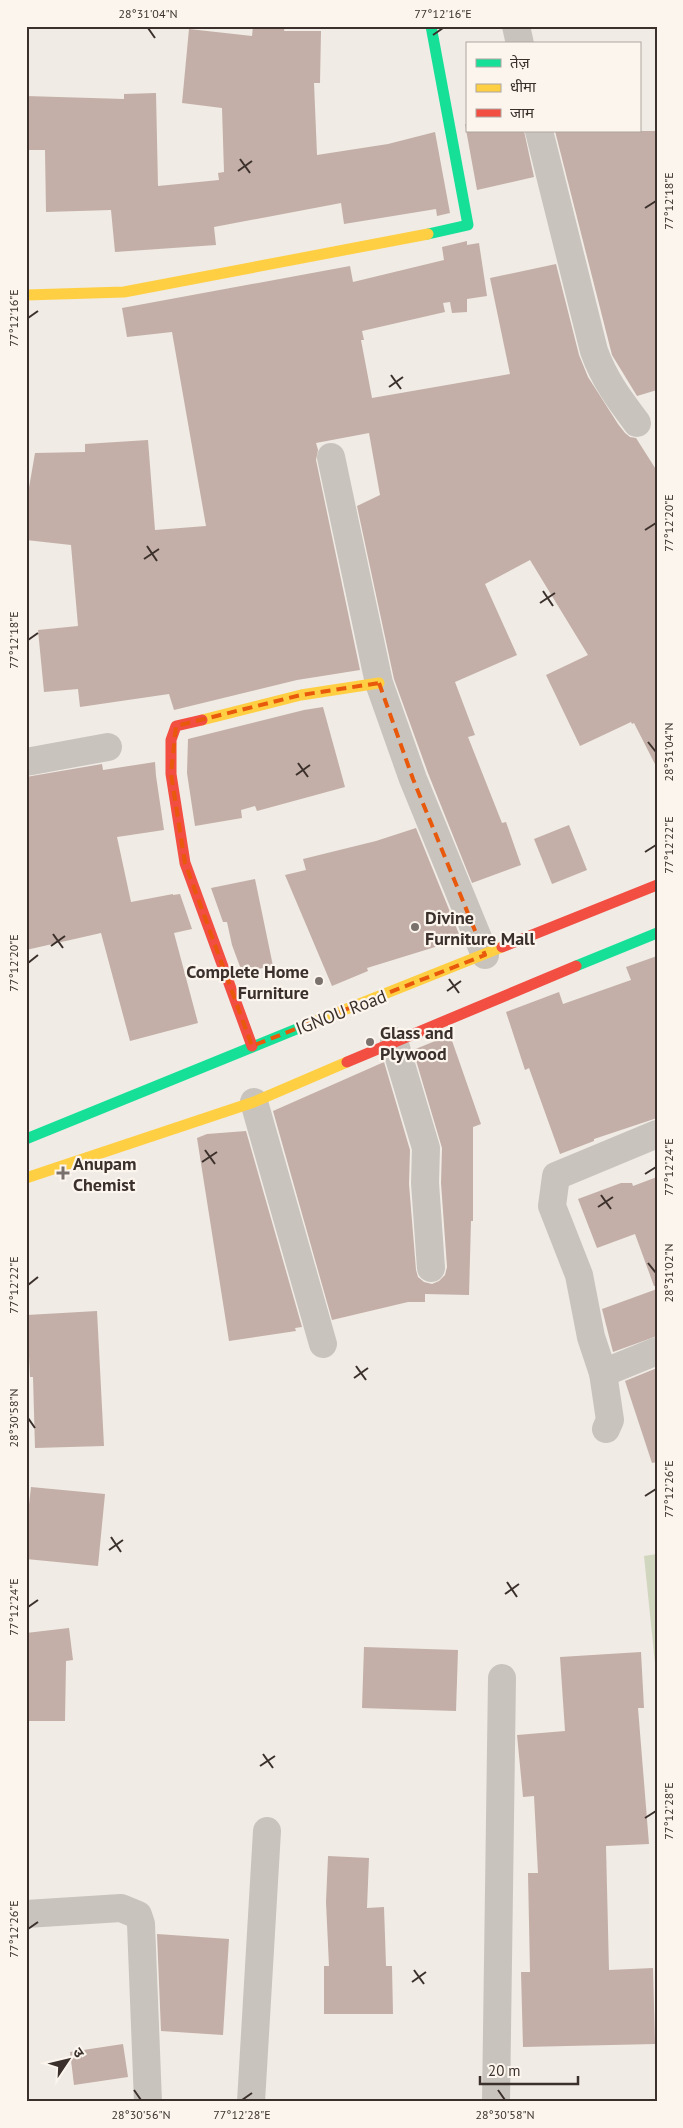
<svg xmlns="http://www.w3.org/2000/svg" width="683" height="2128" font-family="'PT Sans','Noto Sans Devanagari',sans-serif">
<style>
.green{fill:#d1d6bf}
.building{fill:#c3afa7}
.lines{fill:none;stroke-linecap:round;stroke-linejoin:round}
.street{stroke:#c9c3be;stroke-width:28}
.fast{stroke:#16e098;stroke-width:11}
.slow{stroke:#ffcf43;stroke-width:11}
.jam{stroke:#f24e42;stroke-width:11}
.marked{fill:none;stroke:#e8590c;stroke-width:4;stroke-dasharray:10 6;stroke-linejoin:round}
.ticks{fill:none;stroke:#3b302b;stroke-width:2}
.poi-dot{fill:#7a716c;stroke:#fbf5ee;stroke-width:2}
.labels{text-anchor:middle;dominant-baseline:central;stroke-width:4.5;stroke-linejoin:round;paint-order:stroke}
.poi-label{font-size:18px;font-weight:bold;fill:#3b302b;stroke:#fbf5ee;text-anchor:start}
.street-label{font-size:18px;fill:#3b302b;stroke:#fbf5ee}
.neatline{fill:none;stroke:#3b302b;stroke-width:2}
.ticks-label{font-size:12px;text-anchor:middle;fill:#3b302b}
</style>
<rect width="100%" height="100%" fill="#f0ebe5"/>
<path class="green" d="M657,1554v129l-13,-127z"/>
<g class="building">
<path d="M253,26h32l-1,5h37l-1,52h-6l3,72 71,-11 47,-12 15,81 -13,3 -1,-7 -92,15 -3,-21 -127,24 2,18 -101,7 -4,-42 -65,2 -1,-62h-19v-54l98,3v-5l32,-1 2,93 61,-6 -1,-7 6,-1 -2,-64 -40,-5 7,-74 63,7z"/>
<path d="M465,124h2v7h57l10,46 -57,13z"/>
<path d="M555,131h102v259l-20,6 -25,-41z"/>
<path d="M467,241v4l12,-2 8,53 -20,3v13l-15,1 -2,-11 -7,1 2,9 -83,19 2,9h-3l11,58 138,-24 -20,-96 66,-14 23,91 9,22 30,47 7,9 5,4 6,1 21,33v297l-23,-45 -2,1 -1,-2 -51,24 -34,-71 42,-20 -58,-95 -45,24 32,71 -62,27 20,53 -7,2 34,86 4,-1 15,43 -49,18 -44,-110 -34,-94 -37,-173 23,-11 -11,-62 -53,10 2,7 -2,10 44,210 -63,10 -123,30 -5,-16 -89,13 -2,-18 -34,3 -6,-62 40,-4 -7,-81 -45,-5v-35l9,-52 50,-1v-8l63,-4 7,90 51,-4 -34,-194 -45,5 -5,-29 228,-42 3,16 91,-22 -2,-13z"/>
<path d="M323,707l22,80 -88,24 -2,-5 -14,4 1,8 -47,8 -8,-53 1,-34 116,-29z"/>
<path d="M155,762l1,14 8,54 -47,7 14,65 42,-8v1l7,-1 12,35 -18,4 24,90 -68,18 -29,-108 -75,17v-173l76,-13 1,6z"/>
<path d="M569,825l18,45 -35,14 -18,-45z"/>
<path d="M416,828l45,111 -94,29 1,3 -36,15 -47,-111 21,-5 -3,-11 73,-18z"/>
<path d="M255,879l18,87 -31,6 -10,-27 -5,-23h-4l-12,-34z"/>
<path d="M657,956v162l-63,21v2l-34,13 -31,-86 -4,2 -19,-58 53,-20 4,12 68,-24 -5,-13z"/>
<path d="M450,1035l31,89 -8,3v94h-2l-2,74 -44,-1v8h-17l-76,18 -59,-209 111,-49 26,88 -1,34 7,86 2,7 6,5 8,2 7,-3 6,-6 2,-8 -6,-84 1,-35 -29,-98z"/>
<path d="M246,1131l56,196 -7,1 1,3 -67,10 -32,-203 10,-4z"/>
<path d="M657,1177v109h-3l-19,-52 -38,14 -19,-49 43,-16h11l1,3z"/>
<path d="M657,1289v47l-44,16 -11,-43z"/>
<path d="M97,1311l7,135 -69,2 -2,-71h-3l-3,-62z"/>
<path d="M657,1368v94l-5,1 -27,-82z"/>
<path d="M31,1487l74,7 -7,72 -72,-7v-28z"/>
<path d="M69,1628l4,32 -7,1 -1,60h-39v-88z"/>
<path d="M364,1647l94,3 -2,61 -94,-3z"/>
<path d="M641,1652l3,56h-6l11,136 -43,2 3,124 44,-2 2,76 -132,3 -2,-75h9l-2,-99h10l-4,-77 -11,1 -6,-62 48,-4 -5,-74z"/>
<path d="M328,1856l41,2 -2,50 17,-1 2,59h6l1,48h-69v-48h5l-3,-64z"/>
<path d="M157,1934l72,5 -6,96 -62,-4z"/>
<path d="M123,2044l5,33 -54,8 -4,-33z"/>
</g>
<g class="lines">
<g class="street">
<path d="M516,26l4,18"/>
<path d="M539,131l55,220c10,28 25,48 43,72"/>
<path d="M331,457l48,226 34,96 72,176"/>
<path d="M26,762l82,-15"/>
<path d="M394,1041l32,107 -1,35 6,85"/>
<path d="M254,1102l69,242"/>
<path d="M603,1373l54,-22"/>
<path d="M606,1429l4,-9 -7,-47 -12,-36 -12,-62 -27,-69 4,-30 101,-42"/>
<path d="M26,1914l95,-6 17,7 3,9 7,178"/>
<path d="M251,2102l16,-271"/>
<path d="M496,2102l6,-424"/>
</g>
<g class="fast">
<path d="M428,234l40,-9 -37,-199"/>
<path d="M576,966l81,-33"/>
<path d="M26,1139l278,-113"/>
</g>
<g class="slow">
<path d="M26,295l98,-3 304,-58"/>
<path d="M202,720l99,-25 78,-12"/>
<path d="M304,1026l198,-79"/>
<path d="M26,1178l228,-76 93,-40"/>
</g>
<g class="jam">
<path d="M202,720l-26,6 -5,14v34l14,89 67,183"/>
<path d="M502,947l155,-62"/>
<path d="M347,1062l229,-96"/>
</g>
</g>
<path class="marked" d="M379,683l34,96 72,176 -233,91 -67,-183 -14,-89 5,-48 125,-31z"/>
<path class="ticks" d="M148,28l7,10M433,35l10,-7M240,159l10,14M238,171l14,-10M645,208l11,-7M28,318l10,-7M391,375l10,14M389,387l14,-10M645,530l11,-7M147,546l10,15M144,559l15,-10M543,591l10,15M540,603l15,-10M28,640l10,-7M648,742l8,10M298,763l10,14M296,775l14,-10M645,852l11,-7M53,934l10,14M51,946l14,-10M28,963l10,-8M449,979l10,14M447,991l14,-10M205,1150l10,14M202,1162l15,-10M645,1174l11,-7M601,1195l10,14M598,1207l15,-10M648,1263l8,10M28,1285l10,-8M356,1366l10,14M354,1378l14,-10M28,1418l7,10M645,1496l11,-7M111,1537l10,15M109,1550l14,-10M507,1582l10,15M505,1594l14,-10M28,1607l10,-7M263,1754l10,14M260,1766l15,-10M645,1818l11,-7M28,1929l10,-7M414,1970l10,14M412,1982l14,-10M134,2090l7,10M498,2090l7,10M242,2100l10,-7"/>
<g class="poi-dot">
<circle cx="415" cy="927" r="5"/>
<circle cx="319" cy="981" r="5"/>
<circle cx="370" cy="1042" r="5"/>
<path d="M60.5 1165.5h5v5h5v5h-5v5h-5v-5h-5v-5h5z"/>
</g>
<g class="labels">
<g class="poi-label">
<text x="425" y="917">Divine<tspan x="425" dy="21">Furniture Mall</tspan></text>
<text x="309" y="971" text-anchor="end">Complete Home<tspan x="309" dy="21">Furniture</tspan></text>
<text x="380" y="1032">Glass and<tspan x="380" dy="21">Plywood</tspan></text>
<text x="73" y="1163">Anupam<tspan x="73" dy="21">Chemist</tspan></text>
</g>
<g class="street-label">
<text transform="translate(341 1012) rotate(-21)">IGNOU Road</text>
</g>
</g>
<rect width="683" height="2128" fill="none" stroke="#fbf5ee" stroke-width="55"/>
<rect x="466" y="42" width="175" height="90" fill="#fbf5ee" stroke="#aea6a0"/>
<rect x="476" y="59" width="25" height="8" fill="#16e098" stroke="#aea6a0"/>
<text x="510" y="68" font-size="15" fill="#3b302b">तेज़</text>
<rect x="476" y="84" width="25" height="8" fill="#ffcf43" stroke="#aea6a0"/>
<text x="510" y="92" font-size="15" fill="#3b302b">धीमा</text>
<rect x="476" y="109" width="25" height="8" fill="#f24e42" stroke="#aea6a0"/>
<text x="510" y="118" font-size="15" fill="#3b302b">जाम</text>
<g transform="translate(68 2060) rotate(55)" stroke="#fbf5ee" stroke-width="4" paint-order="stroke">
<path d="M0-4L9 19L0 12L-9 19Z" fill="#3b302b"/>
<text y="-8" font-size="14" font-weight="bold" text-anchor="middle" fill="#3b302b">उ</text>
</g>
<path d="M480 2076v8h98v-8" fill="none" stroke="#3b302b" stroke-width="2.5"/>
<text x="488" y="2076" font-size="15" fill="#3b302b" stroke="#fbf5ee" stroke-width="4" paint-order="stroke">20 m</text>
<rect x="28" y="28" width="628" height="2072" class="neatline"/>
<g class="ticks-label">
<text x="148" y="18">28°31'04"N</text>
<text x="443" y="18">77°12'16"E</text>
<text transform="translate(669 201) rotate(-90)" y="4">77°12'18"E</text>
<text transform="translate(14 318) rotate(-90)" y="4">77°12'16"E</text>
<text transform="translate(669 523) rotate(-90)" y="4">77°12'20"E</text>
<text transform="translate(14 640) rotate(-90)" y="4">77°12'18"E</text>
<text transform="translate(669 752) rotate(-90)" y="4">28°31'04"N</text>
<text transform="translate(669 845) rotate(-90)" y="4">77°12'22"E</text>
<text transform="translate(14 963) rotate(-90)" y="4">77°12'20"E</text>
<text transform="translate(669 1167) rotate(-90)" y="4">77°12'24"E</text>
<text transform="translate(669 1273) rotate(-90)" y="4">28°31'02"N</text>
<text transform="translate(14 1285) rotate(-90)" y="4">77°12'22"E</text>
<text transform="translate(14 1418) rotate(-90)" y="4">28°30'58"N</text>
<text transform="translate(669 1489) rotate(-90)" y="4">77°12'26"E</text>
<text transform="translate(14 1607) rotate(-90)" y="4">77°12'24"E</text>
<text transform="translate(669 1811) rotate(-90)" y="4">77°12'28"E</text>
<text transform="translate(14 1929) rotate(-90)" y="4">77°12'26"E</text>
<text x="141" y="2119">28°30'56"N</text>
<text x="242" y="2119">77°12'28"E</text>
<text x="505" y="2119">28°30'58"N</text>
</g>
</svg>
